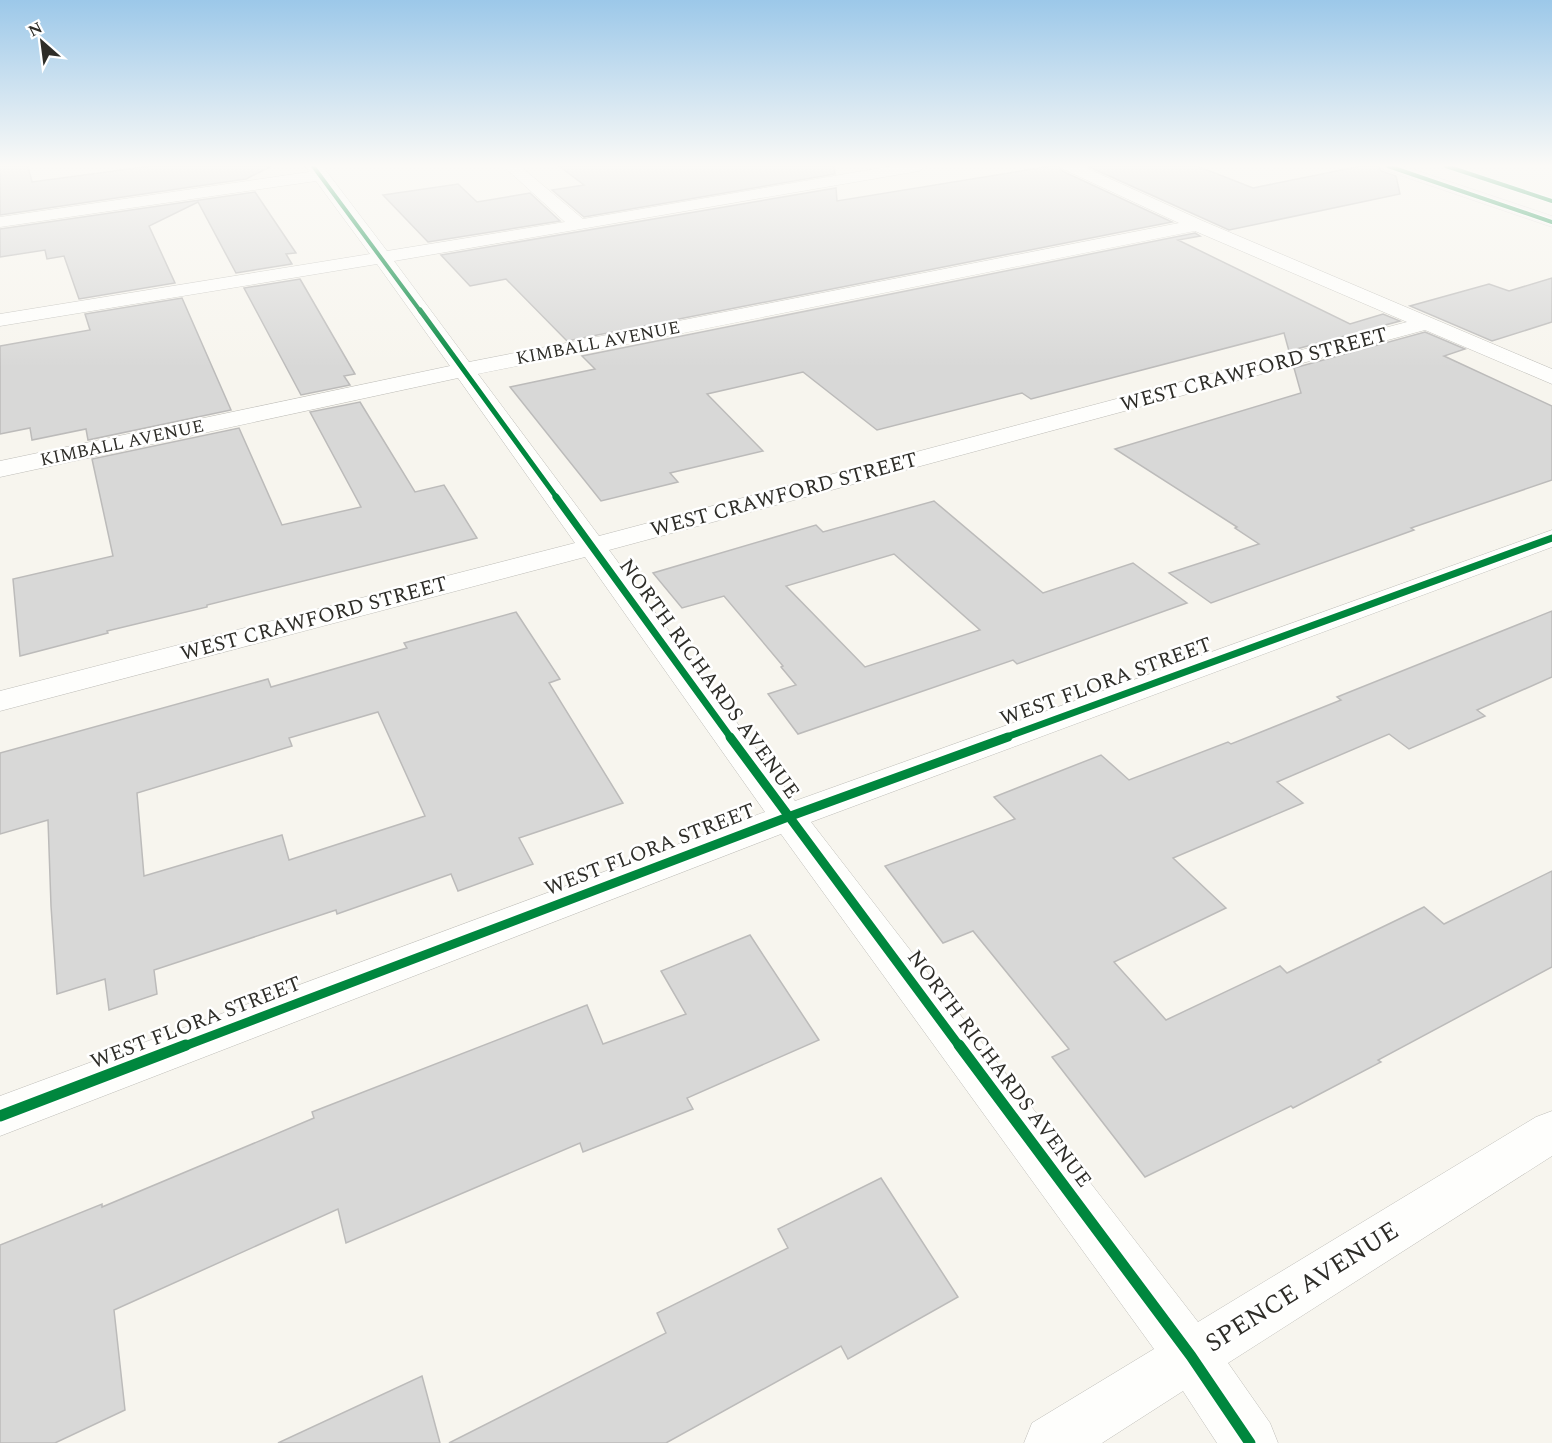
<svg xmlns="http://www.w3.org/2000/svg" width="1552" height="1443" font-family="Spectral,serif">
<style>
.building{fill:#d8d8d7;stroke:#bcbbba;stroke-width:1.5;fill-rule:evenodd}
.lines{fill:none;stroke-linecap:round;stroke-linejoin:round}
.minor-casing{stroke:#bebdb8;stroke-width:1}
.major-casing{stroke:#d2d1ce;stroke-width:1}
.minor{fill:#fefefc;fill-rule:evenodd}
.major{fill:#f6f2f0;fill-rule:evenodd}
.cycleway-far4-casing{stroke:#fff;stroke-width:6}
.cycleway-far3-casing{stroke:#fff;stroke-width:8}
.cycleway-far2-casing{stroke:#fff;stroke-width:10}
.cycleway-far1-casing{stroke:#fff;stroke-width:13}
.cycleway-casing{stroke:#fff;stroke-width:15}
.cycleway-far4{stroke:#00873e;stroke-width:4}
.cycleway-far3{stroke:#00873e;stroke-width:5}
.cycleway-far2{stroke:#00873e;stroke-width:7}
.cycleway-far1{stroke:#00873e;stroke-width:9}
.cycleway{stroke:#00873e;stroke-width:11}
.labels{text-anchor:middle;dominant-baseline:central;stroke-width:5;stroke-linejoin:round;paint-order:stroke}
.far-street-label{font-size:18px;fill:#2e2d28;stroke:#fff}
.street-label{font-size:21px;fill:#2e2d28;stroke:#fff}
.near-street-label{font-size:26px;fill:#2e2d28;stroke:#fff}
</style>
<rect width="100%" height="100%" fill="#f7f5ee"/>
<g class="building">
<path d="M0,166h28l4,16 119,-16h121l-26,13 -246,36z"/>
<path d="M559,166h275l1,8 -251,43 -32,-27 32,-5z"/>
<path d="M1051,166h8l3,5 110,51 -605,119 -61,-62 -36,7 -29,-31 395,-67 1,13z"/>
<path d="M1087,166h110l56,22 108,-22h17l3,5 15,5 4,18 -171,36z"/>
<path d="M458,184l19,18 53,-9 30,28 -132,21 -45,-47z"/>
<path d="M255,192l41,61 -10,1 6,10 -56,9 -38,-71 -49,24 26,57 -96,16 -15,-43 -17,3 -2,-9 -45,7v-28z"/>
<path d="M1195,233l5,3 -22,4 172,84 33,-10 17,7 -111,30 -5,-18 -253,66 -9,-6 -145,37 -74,-58 -96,22 56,57 -93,22 8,9 -77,19 -91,-114 85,-18 -13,-13z"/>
<path d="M1552,278v44l-60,19 -82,-35 79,-22 20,7z"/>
<path d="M300,279l55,95 -11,2 6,9 -49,10 -57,-107z"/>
<path d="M182,298l49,112 -143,30 -2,-11 -54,11 -2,-12 -30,6v-88l90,-16 -5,-16z"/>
<path d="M1425,332l40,17 -21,7 108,50v74l-141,48 3,2 -203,73 -42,-30 90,-29 -24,-16 2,-1 -122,-78 186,-56 -7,-25z"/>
<path d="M360,402l55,90 29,-7 33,53 -270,67v2l-100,24 1,2 -88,23 -7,-77 100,-23 -21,-97 147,-31 43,97 79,-18 -51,-95z"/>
<path d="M934,501l109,92 90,-30 54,40 -170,61 -4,-4 -215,74 -30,-40 28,-9 -15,-18 2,-1 -59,-70 -42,12 -29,-35 163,-48 7,7zM894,554l86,76 -115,37 -79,-81z"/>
<path d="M1552,611v66l-75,33 8,6 -76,33 -20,-15 -112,48 26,21 -130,55 53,50 -112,54 52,58 114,-54 7,7 137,-66 20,17 108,-53v96l-174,93 3,2 -88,46 -2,-2 -146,71 -93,-120 17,-8 -96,-118 -30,12 -58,-77 130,-47 -21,-22 107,-42 28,25 99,-38 3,2 110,-44 -4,-3z"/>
<path d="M516,612l44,67 -11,4 74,120 -104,35 14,26 -75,27 -7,-17 -114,40 -1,-4 -182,60 3,24 -48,16 -4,-31 -48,15 -6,-88 -3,-86 -48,14v-81l268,-74 3,8 136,-39 -3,-5zM378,712l47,104 -136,44 -7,-25 -138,41 -7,-83 155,-47 -3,-8z"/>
<path d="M750,935l69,105 -132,58 6,11 -110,43 -3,-9 -234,100 -8,-34 -224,101 11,100 -70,33h-55v-198l102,-41v3l212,-89 -2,-6 275,-107 16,39 83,-30 -25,-43z"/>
<path d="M881,1178l77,119 -110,62 -7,-13 -175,97h-217l217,-110 -9,-20 131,-65 -10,-19z"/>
<path d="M422,1376l18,67h-162z"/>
</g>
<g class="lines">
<defs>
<path id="minor" d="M305,166h16l6,6 60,79 178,-29 -62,-56h17l63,53 309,-53h35l-8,5 -525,90 75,101 710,-139 -116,-54 -2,-3h21l121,55 349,148v15l-127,-54 -816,220 186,251 757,-271v17l-741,275 387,500 338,-205 16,-6v45l-324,207 42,60 8,20h-61l-34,-52 -81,52h-78l8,-20 122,-74 -373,-515 -781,302v-40l765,-284 -180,-255 -585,154v-20l575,-148 -117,-165 -458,99v-16l450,-95 -73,-102 -377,62v-12l370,-60 -54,-73 -316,46v-10l309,-45zM1195,231l212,91 -808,214 -121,-162z"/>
<path id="major" d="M1380,166h23l149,50v11l-170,-58z"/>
</defs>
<use href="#minor" class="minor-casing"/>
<use href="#major" class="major-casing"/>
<use href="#minor" class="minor"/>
<use href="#major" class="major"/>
<defs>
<g id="cycleway-far4">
<path d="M313,166l108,146"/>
<path d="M1388,166l164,56"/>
<path d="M1446,166l106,35"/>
</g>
<path id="cycleway-far3" d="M420,310l137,188"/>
<g id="cycleway-far2">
<path d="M556,497l175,241"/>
<path d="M1004,738l548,-200"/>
</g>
<g id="cycleway-far1">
<path d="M730,737l230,310"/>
<path d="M182,1047l606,-230 220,-80"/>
</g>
<g id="cycleway">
<path d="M959,1045l232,311 59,87"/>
<path d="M0,1116l186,-71"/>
</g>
</defs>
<use href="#cycleway-far4" class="cycleway-far4-casing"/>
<use href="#cycleway-far3" class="cycleway-far3-casing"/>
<use href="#cycleway-far2" class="cycleway-far2-casing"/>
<use href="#cycleway-far1" class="cycleway-far1-casing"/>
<use href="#cycleway" class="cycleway-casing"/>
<use href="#cycleway-far4" class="cycleway-far4"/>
<use href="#cycleway-far3" class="cycleway-far3"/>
<use href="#cycleway-far2" class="cycleway-far2"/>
<use href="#cycleway-far1" class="cycleway-far1"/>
<use href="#cycleway" class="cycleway"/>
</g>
<linearGradient id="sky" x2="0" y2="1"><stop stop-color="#9cc8e9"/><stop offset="0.45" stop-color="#fbfaf7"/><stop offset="1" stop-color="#fbfaf7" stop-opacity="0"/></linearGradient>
<rect width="1552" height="368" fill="url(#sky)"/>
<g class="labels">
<g class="far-street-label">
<text transform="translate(598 343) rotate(-11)">KIMBALL AVENUE</text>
<text transform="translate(122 443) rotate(-12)">KIMBALL AVENUE</text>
</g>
<g class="street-label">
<text transform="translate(1254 370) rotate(-15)">WEST CRAWFORD STREET</text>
<text transform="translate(784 495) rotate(-15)">WEST CRAWFORD STREET</text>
<text transform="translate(314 619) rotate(-15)">WEST CRAWFORD STREET</text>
<text transform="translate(709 679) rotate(54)">NORTH RICHARDS AVENUE</text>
<text transform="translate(1106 682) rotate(-20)">WEST FLORA STREET</text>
<text transform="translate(650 850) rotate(-21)">WEST FLORA STREET</text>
<text transform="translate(196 1023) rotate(-21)">WEST FLORA STREET</text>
<text transform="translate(999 1069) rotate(53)">NORTH RICHARDS AVENUE</text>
</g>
<g class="near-street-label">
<text transform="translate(1302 1287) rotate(-32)">SPENCE AVENUE</text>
</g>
</g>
<g transform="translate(42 42) rotate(332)" stroke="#ffffff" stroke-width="4.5" paint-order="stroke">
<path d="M0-4.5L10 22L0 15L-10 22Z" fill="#2e2d28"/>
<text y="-9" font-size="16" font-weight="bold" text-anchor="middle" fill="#2e2d28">N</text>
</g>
</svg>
